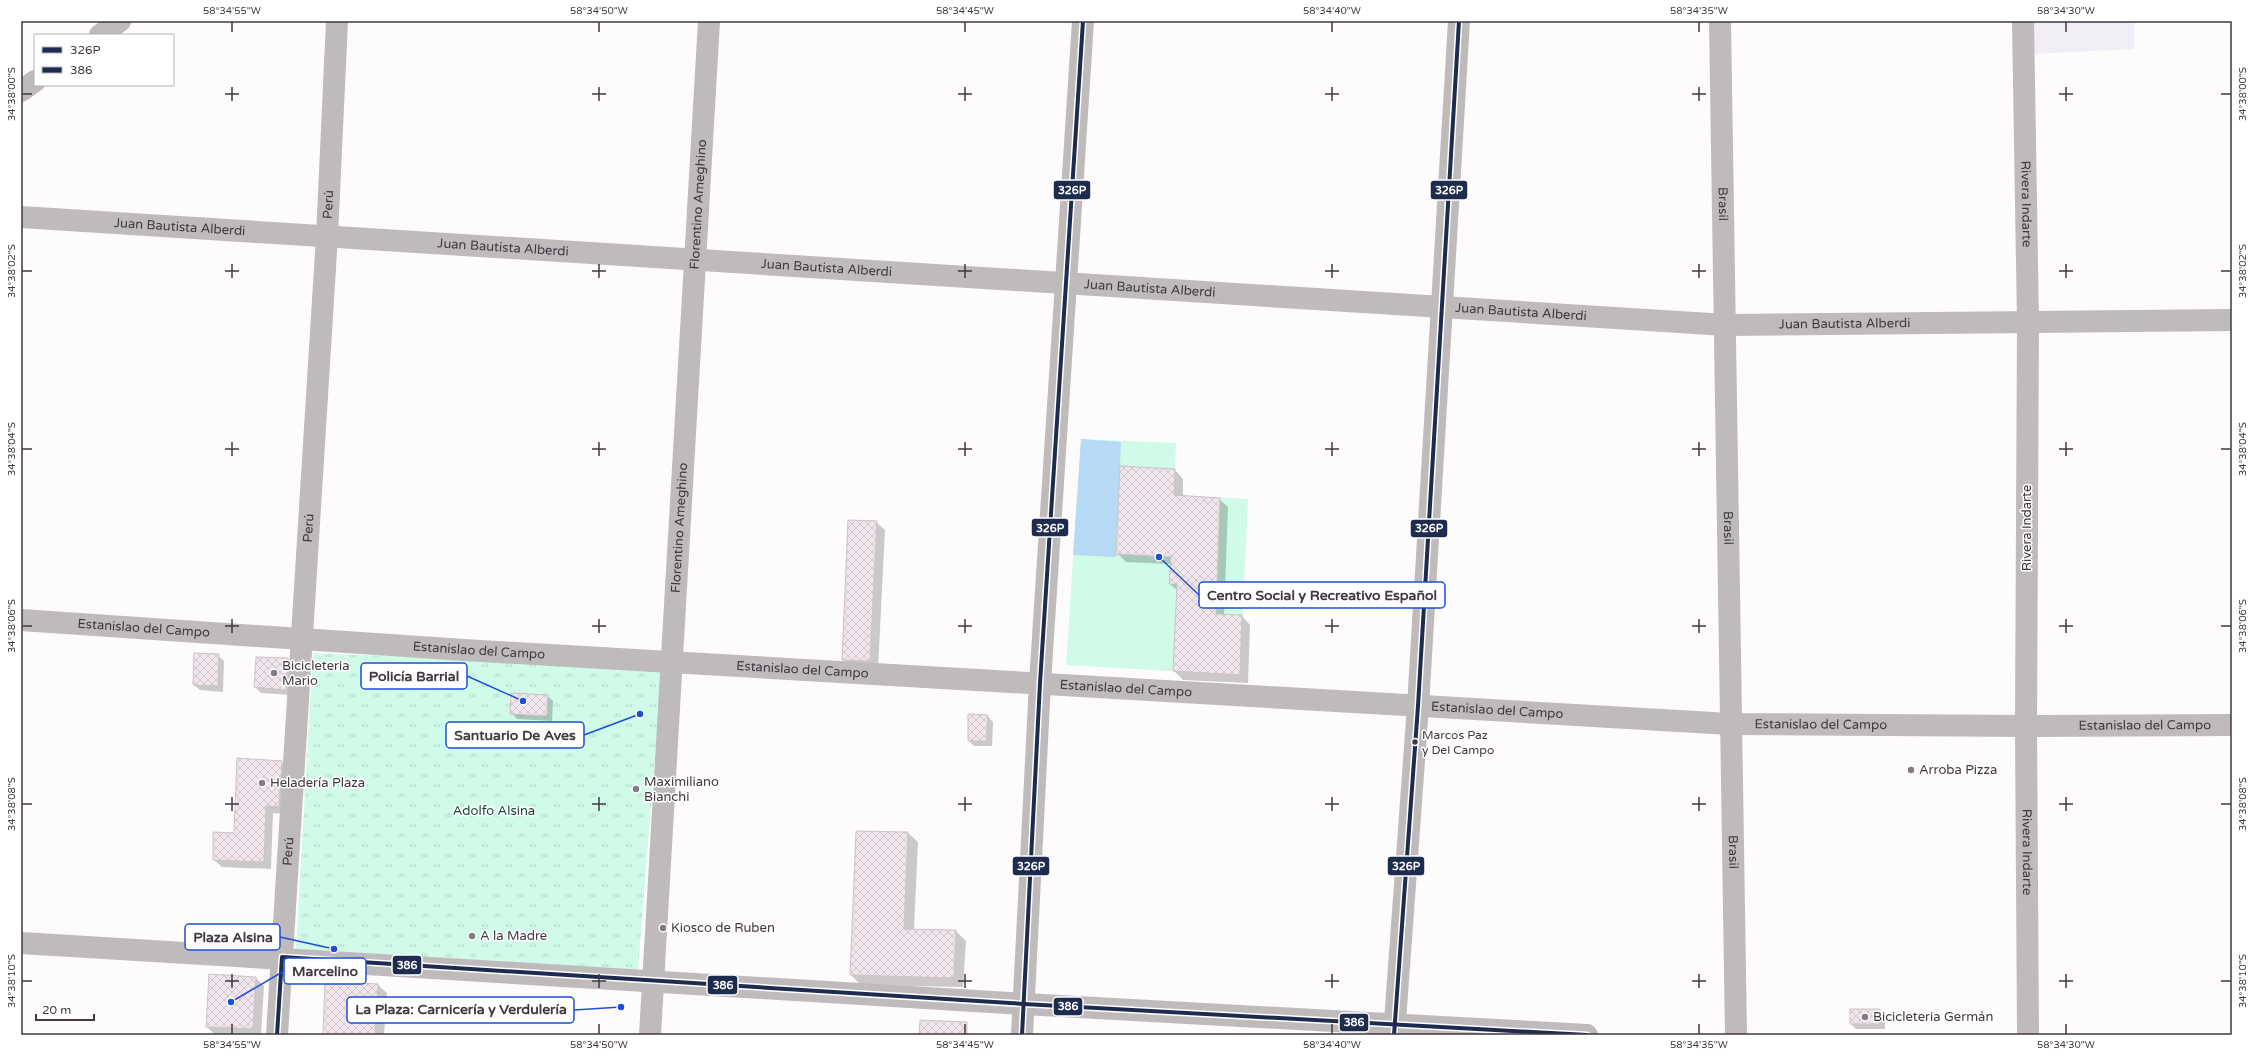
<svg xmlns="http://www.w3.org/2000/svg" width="2253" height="1056" font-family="'Varela Round',sans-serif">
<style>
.education{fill:#f0edf5}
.grass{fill:url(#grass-tufts)}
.pitch{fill:#cffbe8}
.water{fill:#b6d9f5}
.shadow{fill:#0003}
.building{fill:url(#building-cross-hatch);stroke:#cbc3c8}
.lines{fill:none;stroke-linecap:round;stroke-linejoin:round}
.minor{stroke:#bfbabc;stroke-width:22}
.bus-1-casing{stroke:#fff;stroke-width:7}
.bus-2-casing{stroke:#fff;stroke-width:7}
.bus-1{stroke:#1d2b4f;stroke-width:4}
.bus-2{stroke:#1d2b4f;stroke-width:4}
.ticks{fill:none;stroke:#423841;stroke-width:1.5}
.poi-dot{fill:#847c83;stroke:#fff;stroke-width:1.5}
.bus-dot{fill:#423841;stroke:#fff;stroke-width:1.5}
.labels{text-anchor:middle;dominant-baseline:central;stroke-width:3;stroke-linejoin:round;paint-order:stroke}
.bus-label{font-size:12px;fill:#423841;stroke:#fff;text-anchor:start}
.street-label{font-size:13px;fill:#423841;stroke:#fff}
.poi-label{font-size:13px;fill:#423841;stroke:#fff;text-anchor:start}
.park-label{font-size:13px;fill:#184a37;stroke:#fff}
.leader{fill:none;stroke:#1d4ed8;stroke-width:1.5}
.callout-dot{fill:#1d4ed8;stroke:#fff;stroke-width:1.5}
.callout{fill:#fff;stroke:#1d4ed8;stroke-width:1.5}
.callout-label{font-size:14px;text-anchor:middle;font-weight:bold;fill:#423841}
.line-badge{stroke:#fff;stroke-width:1.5}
.badge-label{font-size:11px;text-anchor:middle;font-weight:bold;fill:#fff}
.neatline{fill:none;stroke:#423841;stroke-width:1.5}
.ticks-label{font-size:10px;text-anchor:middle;fill:#423841}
</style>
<defs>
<pattern id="grass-tufts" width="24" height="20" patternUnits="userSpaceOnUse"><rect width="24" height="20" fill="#cffbe8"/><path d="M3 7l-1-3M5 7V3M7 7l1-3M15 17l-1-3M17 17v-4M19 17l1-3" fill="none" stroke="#b3d8c8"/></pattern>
<pattern id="building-cross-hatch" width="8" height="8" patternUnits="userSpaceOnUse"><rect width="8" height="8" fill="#f1e5ec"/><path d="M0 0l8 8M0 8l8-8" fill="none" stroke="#d0c5cc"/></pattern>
</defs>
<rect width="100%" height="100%" fill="#fefbfd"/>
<path class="education" d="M2030,21h104v28l-103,5z"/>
<path class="grass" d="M313,653l349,14 -24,303 -342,-21z"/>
<path class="pitch" d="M1081,439l95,4 -2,52 74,4 -8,176 -174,-10z"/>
<path class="water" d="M1081,439l40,3 -5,115 -43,-2z"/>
<g class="shadow">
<path d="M1175,470l8,9v18l36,2 9,8 -4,108 18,1 8,9 -2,58 -65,-3 -9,-9 4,-80 -8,-7 1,-20 -45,-2 -9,-9z"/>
<path d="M876,522l9,8 -7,139 -27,-1 -8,-9z"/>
<path d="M218,655l6,6 -1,31 -23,-2 -6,-5z"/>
<path d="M288,659l5,5 -2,31 -30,-2 -6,-6z"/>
<path d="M548,696l5,5 -1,20 -35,-2 -6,-6z"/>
<path d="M987,716l6,6 -1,24h-18l-5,-5z"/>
<path d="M281,762l8,8 -3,44 -13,-1 -2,56 -49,-2 -8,-7 21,-26z"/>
<path d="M908,833l10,9 -4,88 42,1 10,10 -3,46 -102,-2 -10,-10z"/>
<path d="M256,978l8,8 -3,49h-46l-8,-8z"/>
<path d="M326,982l52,3 9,8 -3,42h-60z"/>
<path d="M1879,1010l6,6v13h-29l-5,-5z"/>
</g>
<g class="building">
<path d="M1120,466l55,3 -1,26 46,3 -4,116 26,1 -2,60 -67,-4 4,-87h-8l2,-27 -55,-3z"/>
<path d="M848,520l29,1 -7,140 -28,-1z"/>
<path d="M194,653l25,1 -1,32 -25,-1z"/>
<path d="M256,657l32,1 -2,32 -32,-3z"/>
<path d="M511,693l37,2 -1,21 -37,-2z"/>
<path d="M968,714l20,1 -2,26h-18z"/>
<path d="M237,758l45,3 -3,46 -13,-1 -2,56 -51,-2v-28l21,1z"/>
<path d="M856,831l52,1 -4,97 52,1 -2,48 -104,-3z"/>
<path d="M209,974l47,3 -3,52 -47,-2z"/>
<path d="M325,981l53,3 -3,51h-52z"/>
<rect x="1850" y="1009" width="30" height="15"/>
<path d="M920,1020l47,2v13h-48z"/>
</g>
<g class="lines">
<g class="minor">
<path id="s1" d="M1720,21l16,1014"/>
<path id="s2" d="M2023,21l5,302 -2,403 2,309"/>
<path d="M100,35l20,-14"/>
<path d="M21,91l14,-10"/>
<path id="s3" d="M21,217l1705,108 506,-5"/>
<path id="s4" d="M21,620l443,30 1266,74 296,2 206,-1"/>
<path d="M21,943l1003,61 563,31"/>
<path id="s5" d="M277,1035l50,-799 10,-215"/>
<path id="s6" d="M650,1035l59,-1014"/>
<path d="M1022,1035l18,-352 43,-662"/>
<path d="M1394,1035l24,-329 41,-685"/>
</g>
<defs>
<g id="bus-1">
<path d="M1022,1035l18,-352 43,-662"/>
<path d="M1394,1035l24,-329 41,-685"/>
</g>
<path id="bus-2" d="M277,1035l5,-78 742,47 563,31"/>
</defs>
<use href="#bus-1" class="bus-1-casing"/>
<use href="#bus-2" class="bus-2-casing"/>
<use href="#bus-1" class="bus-1"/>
<use href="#bus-2" class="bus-2"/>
</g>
<path class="ticks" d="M232,22v10M599,22v10M965,22v10M1332,22v10M1699,22v10M2066,22v10M232,87v14M599,87v14M965,87v14M1332,87v14M1699,87v14M2066,87v14M22,94h10M225,94h14M592,94h14M958,94h14M1325,94h14M1692,94h14M2059,94h14M2221,94h10M232,264v14M599,264v14M965,264v14M1332,264v14M1699,264v14M2066,264v14M22,271h10M225,271h14M592,271h14M958,271h14M1325,271h14M1692,271h14M2059,271h14M2221,271h10M232,442v14M599,442v14M965,442v14M1332,442v14M1699,442v14M2066,442v14M22,449h10M225,449h14M592,449h14M958,449h14M1325,449h14M1692,449h14M2059,449h14M2221,449h10M232,619v14M599,619v14M965,619v14M1332,619v14M1699,619v14M2066,619v14M22,626h10M225,626h14M592,626h14M958,626h14M1325,626h14M1692,626h14M2059,626h14M2221,626h10M232,797v14M599,797v14M965,797v14M1332,797v14M1699,797v14M2066,797v14M22,804h10M225,804h14M592,804h14M958,804h14M1325,804h14M1692,804h14M2059,804h14M2221,804h10M232,974v14M599,974v14M965,974v14M1332,974v14M1699,974v14M2066,974v14M22,981h10M225,981h14M592,981h14M958,981h14M1325,981h14M1692,981h14M2059,981h14M2221,981h10M232,1024v10M599,1024v10M965,1024v10M1332,1024v10M1699,1024v10M2066,1024v10"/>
<g class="poi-dot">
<circle cx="274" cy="673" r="4"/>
<circle cx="1911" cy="770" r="4"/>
<circle cx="262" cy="783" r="4"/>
<circle cx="636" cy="789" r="4"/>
<circle cx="663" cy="928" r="4"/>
<circle cx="472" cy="936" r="4"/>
<circle cx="1865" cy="1017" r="4"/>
</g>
<circle class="bus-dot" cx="1415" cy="742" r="3.5"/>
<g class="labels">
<g class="bus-label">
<text x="1422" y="735">Marcos Paz<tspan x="1422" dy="15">y Del Campo</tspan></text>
</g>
<g class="street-label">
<text stroke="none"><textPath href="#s1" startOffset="183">Brasil</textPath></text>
<text stroke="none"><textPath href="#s2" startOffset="183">Rivera Indarte</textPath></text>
<text stroke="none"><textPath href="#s5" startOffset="832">Perú</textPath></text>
<text stroke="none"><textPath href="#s6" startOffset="832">Florentino Ameghino</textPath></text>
<text stroke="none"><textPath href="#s3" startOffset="159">Juan Bautista Alberdi</textPath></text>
<text stroke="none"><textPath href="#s3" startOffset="483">Juan Bautista Alberdi</textPath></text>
<text stroke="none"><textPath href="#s3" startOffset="807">Juan Bautista Alberdi</textPath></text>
<text stroke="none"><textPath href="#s3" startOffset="1131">Juan Bautista Alberdi</textPath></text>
<text stroke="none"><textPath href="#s3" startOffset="1503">Juan Bautista Alberdi</textPath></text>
<text stroke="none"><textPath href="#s3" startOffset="1827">Juan Bautista Alberdi</textPath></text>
<text stroke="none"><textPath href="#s5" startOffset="508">Perú</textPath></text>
<text stroke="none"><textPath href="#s6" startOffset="508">Florentino Ameghino</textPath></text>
<text stroke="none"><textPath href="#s1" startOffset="507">Brasil</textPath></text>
<text transform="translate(2027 528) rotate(-90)">Rivera Indarte</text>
<text stroke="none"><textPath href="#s4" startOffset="123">Estanislao del Campo</textPath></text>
<text stroke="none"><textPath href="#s4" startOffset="459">Estanislao del Campo</textPath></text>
<text stroke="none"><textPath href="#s4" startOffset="783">Estanislao del Campo</textPath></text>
<text stroke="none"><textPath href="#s4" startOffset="1107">Estanislao del Campo</textPath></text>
<text stroke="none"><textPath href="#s4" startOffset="1479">Estanislao del Campo</textPath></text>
<text stroke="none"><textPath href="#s4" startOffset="1803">Estanislao del Campo</textPath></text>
<text stroke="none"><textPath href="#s4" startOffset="2127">Estanislao del Campo</textPath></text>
<text stroke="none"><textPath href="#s5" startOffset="184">Perú</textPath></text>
<text stroke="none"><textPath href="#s1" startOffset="831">Brasil</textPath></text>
<text stroke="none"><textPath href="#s2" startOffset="831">Rivera Indarte</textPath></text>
</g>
<g class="poi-label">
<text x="282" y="666">Bicicleteria<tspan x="282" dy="15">Mario</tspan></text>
<text x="1919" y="770">Arroba Pizza</text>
<text x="644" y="782">Maximiliano<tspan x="644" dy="15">Bianchi</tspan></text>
<text x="270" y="783">Heladería Plaza</text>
<text x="671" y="928">Kiosco de Ruben</text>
<text x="480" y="936">A la Madre</text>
<text x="1873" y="1017">Bicicleteria Germán</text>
</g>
<g class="park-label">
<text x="494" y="811">Adolfo Alsina</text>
</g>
</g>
<path class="leader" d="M1159 557L1199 595M523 701L467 676M640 714L584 735M334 949L280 937M231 1002L284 971M621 1007L574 1010"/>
<g class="callout-dot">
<circle cx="1159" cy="557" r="4"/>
<circle cx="523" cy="701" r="4"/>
<circle cx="640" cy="714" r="4"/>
<circle cx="334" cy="949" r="4"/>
<circle cx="231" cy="1002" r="4"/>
<circle cx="621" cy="1007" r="4"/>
</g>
<g class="callout">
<rect x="1199" y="582" width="246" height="26" rx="4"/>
<rect x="361" y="663" width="106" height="26" rx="4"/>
<rect x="446" y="722" width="138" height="26" rx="4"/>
<rect x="185" y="924" width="95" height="26" rx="4"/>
<rect x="284" y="958" width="82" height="26" rx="4"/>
<rect x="347" y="997" width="227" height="26" rx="4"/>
</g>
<g class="callout-label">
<text x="1322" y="600">Centro Social y Recreativo Español</text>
<text x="414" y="681">Policía Barrial</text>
<text x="515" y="740">Santuario De Aves</text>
<text x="233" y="942">Plaza Alsina</text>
<text x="325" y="976">Marcelino</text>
<text x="461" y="1014">La Plaza: Carnicería y Verdulería</text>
</g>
<g class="line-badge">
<rect x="1053" y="180" width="38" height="20" rx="4" fill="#1d2b4f"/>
<rect x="1430" y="180" width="38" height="20" rx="4" fill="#1d2b4f"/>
<rect x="1031" y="518" width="38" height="19" rx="4" fill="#1d2b4f"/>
<rect x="1410" y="519" width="38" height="19" rx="4" fill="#1d2b4f"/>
<rect x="1012" y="856" width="38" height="20" rx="4" fill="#1d2b4f"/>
<rect x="1387" y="856" width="38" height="20" rx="4" fill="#1d2b4f"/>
<rect x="392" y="955" width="30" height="20" rx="4" fill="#1d2b4f"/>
<rect x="707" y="975" width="31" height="20" rx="4" fill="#1d2b4f"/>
<rect x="1053" y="997" width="30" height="19" rx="4" fill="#1d2b4f"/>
<rect x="1339" y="1013" width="30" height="19" rx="4" fill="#1d2b4f"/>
</g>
<g class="badge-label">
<text x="1072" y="194">326P</text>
<text x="1449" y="194">326P</text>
<text x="1050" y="532">326P</text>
<text x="1429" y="532">326P</text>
<text x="1031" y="870">326P</text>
<text x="1406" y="870">326P</text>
<text x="407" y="969">386</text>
<text x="723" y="989">386</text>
<text x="1068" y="1010">386</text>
<text x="1354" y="1026">386</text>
</g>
<rect width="2253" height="1056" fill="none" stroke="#ffffff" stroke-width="44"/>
<rect x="34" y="34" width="140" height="52" fill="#ffffff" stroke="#b3afb3"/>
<rect x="42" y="47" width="20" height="6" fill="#1d2b4f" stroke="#b3afb3"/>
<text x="70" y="54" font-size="12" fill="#423841">326P</text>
<rect x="42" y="67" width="20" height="6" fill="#1d2b4f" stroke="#b3afb3"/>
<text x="70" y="74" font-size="12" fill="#423841">386</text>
<path d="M36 1014v6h58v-6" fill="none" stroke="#423841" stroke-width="2"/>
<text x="42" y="1014" font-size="12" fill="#423841" stroke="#ffffff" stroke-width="3" paint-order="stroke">20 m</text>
<rect x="22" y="22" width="2209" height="1012" class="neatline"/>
<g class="ticks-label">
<text x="232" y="14">58°34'55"W</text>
<text x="599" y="14">58°34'50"W</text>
<text x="965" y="14">58°34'45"W</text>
<text x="1332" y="14">58°34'40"W</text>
<text x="1699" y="14">58°34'35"W</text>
<text x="2066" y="14">58°34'30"W</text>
<text transform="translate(11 94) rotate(-90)" y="4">34°38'00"S</text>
<text transform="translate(2242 94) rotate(-90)" y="4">34°38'00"S</text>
<text transform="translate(11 271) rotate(-90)" y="4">34°38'02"S</text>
<text transform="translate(2242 271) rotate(-90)" y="4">34°38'02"S</text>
<text transform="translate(11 449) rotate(-90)" y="4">34°38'04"S</text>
<text transform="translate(2242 449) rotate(-90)" y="4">34°38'04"S</text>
<text transform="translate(11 626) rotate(-90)" y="4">34°38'06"S</text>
<text transform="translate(2242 626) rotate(-90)" y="4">34°38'06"S</text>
<text transform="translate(11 804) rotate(-90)" y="4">34°38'08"S</text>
<text transform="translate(2242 804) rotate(-90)" y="4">34°38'08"S</text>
<text transform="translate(11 981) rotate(-90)" y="4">34°38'10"S</text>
<text transform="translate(2242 981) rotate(-90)" y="4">34°38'10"S</text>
<text x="232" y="1048">58°34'55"W</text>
<text x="599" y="1048">58°34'50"W</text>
<text x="965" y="1048">58°34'45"W</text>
<text x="1332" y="1048">58°34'40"W</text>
<text x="1699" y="1048">58°34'35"W</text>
<text x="2066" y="1048">58°34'30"W</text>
</g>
</svg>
